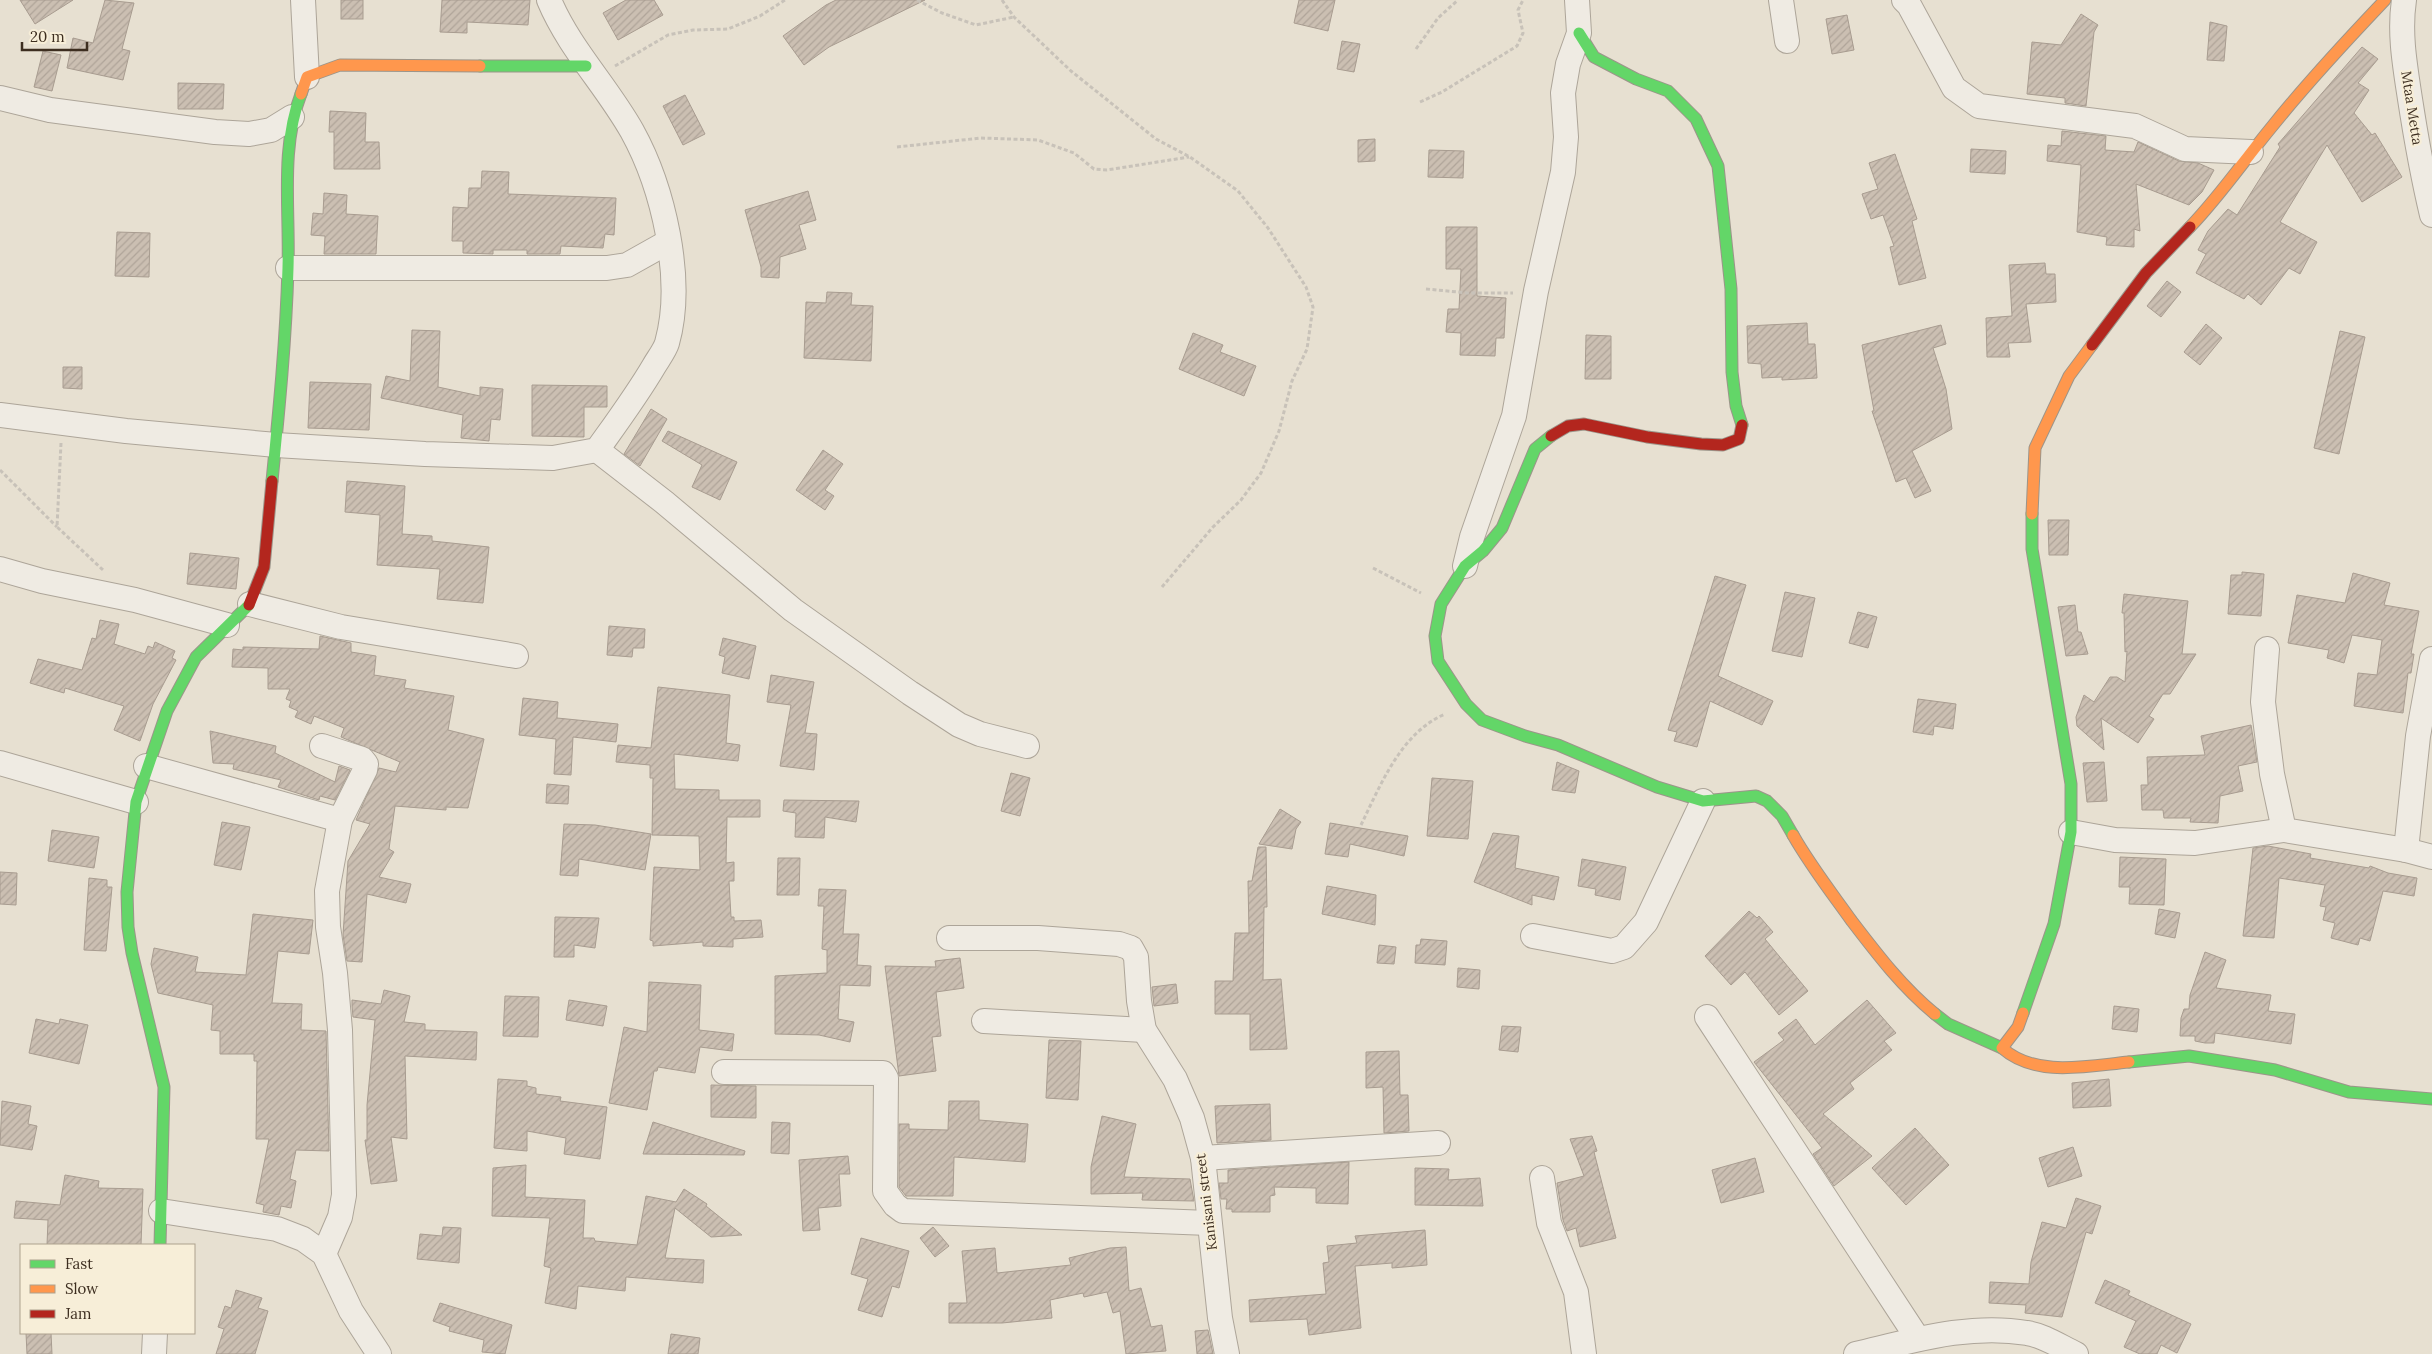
<svg xmlns="http://www.w3.org/2000/svg" width="2432" height="1354" font-family="Lora,serif">
<style>
.building{fill:url(#building-hatch);stroke:#a89c90}
.lines{fill:none;stroke-linecap:round;stroke-linejoin:round}
.street-casing{stroke:#ada599;stroke-width:26}
.fast-casing{stroke:#9c958a;stroke-width:13}
.slow-casing{stroke:#9c958a;stroke-width:13}
.jam-casing{stroke:#9c958a;stroke-width:13}
.path{stroke:#c8c2b9;stroke-width:3;stroke-dasharray:4 2.5;stroke-linecap:butt}
.street{stroke:#efebe3;stroke-width:24}
.fast{stroke:#63d668;stroke-width:11}
.slow{stroke:#ff974d;stroke-width:11}
.jam{stroke:#b3261e;stroke-width:11}
.labels{text-anchor:middle;dominant-baseline:central;stroke-width:4.5;stroke-linejoin:round;paint-order:stroke}
.street-label{font-size:14px;fill:#3d2e20;stroke:#f7eed8}
</style>
<defs>
<pattern id="building-hatch" width="6" height="6" patternUnits="userSpaceOnUse" patternTransform="scale(1.25)"><rect width="6" height="6" fill="#cbbfb2"/><path d="M-1 1l2-2M0 6l6-6M5 7l2-2" fill="none" stroke="#afa499"/></pattern>
</defs>
<rect width="100%" height="100%" fill="#e7e0d1"/>
<g class="building">
<path d="M20,0h53l-38,24z"/>
<path d="M105,0l29,3 -12,46 8,2 -7,29 -56,-12 6,-30 20,5z"/>
<rect x="341" y="0" width="22" height="19"/>
<path d="M442,0h88l-2,25 -61,-3v11l-27,-1z"/>
<path d="M626,0h28l9,15 -45,25 -15,-27z"/>
<path d="M836,0h89l-96,47 -25,18 -21,-29 43,-31z"/>
<path d="M1299,0h36l-7,31 -34,-8z"/>
<path d="M2081,14l17,11 -4,7 -8,74 -21,-3v-5l-38,-4 5,-52 29,3z"/>
<path d="M1847,15l7,35 -22,4 -6,-35z"/>
<path d="M2210,22l17,4 -3,35 -17,-1z"/>
<path d="M1342,41l18,3 -6,28 -17,-3z"/>
<path d="M2362,47l16,12 -20,24 11,7 -15,23 18,22 3,-2 27,44 -40,25 -35,-57 -47,77 37,20 -17,32 -11,-6 -28,37 -13,-11 -4,5 -48,-26 10,-19 -8,-4 10,-19 20,-22 9,6 43,-68 -2,-3z"/>
<path d="M43,51l18,4 -9,36 -18,-4z"/>
<path d="M178,83l46,1 -1,25h-45z"/>
<path d="M685,95l20,39 -22,11 -20,-39z"/>
<path d="M330,111l36,2 -1,29h14l1,27h-46v-37h-5z"/>
<path d="M2062,131l44,5 -1,14 29,2 4,-10 41,19 19,2 16,7 -12,22 -13,13 -53,-21 4,47 -6,-2v18l-28,-2 1,-8 -30,-5 4,-67 -34,-4 1,-16 13,1z"/>
<path d="M1375,139v22l-17,1v-22z"/>
<path d="M1971,149l35,2 -1,23 -35,-2z"/>
<path d="M1429,150l35,1 -1,27 -35,-1z"/>
<path d="M1895,154l22,65 -5,2 14,57 -27,7 -9,-38 4,-1 -11,-31 -12,4 -9,-25 16,-5 -9,-26z"/>
<path d="M482,171l27,1 -1,22 108,4 -2,37 -9,-1 -2,14 -42,-2 -1,8h-33v-4h-34v4l-30,-1v-12h-11l1,-34 15,1 1,-20h12z"/>
<path d="M808,191l8,29 -17,5 7,24 -26,8 -1,21 -18,-1v-10l-16,-57z"/>
<path d="M324,193l23,2 -1,19 32,2 -2,38h-52l1,-18 -14,-1 2,-22 10,1z"/>
<path d="M1446,227h31v69l29,2 -2,40h-8l-1,18 -35,-1 1,-22 -15,-1 2,-23h11l2,-40h-15z"/>
<path d="M117,232l33,1 -1,44 -34,-1z"/>
<path d="M2045,263l1,11h9l1,28 -30,2 5,38 -23,1 2,14h-23l-1,-39 26,-2 -3,-51z"/>
<path d="M2167,281l14,11 -20,25 -14,-11z"/>
<path d="M827,292l25,1 -1,12 22,1 -2,55 -67,-3 2,-56 20,1z"/>
<path d="M1807,323l1,21h7l2,34 -35,2v-3l-20,1 -1,-14 -13,-1 -1,-37z"/>
<path d="M2206,324l16,14 -22,27 -16,-13z"/>
<path d="M1941,325l5,19 -13,4 13,41 6,40 -40,22 19,40 -16,7 -9,-20 -10,4 -24,-71h2l-12,-66z"/>
<path d="M412,330l28,1 -2,56 42,9v-9l23,2 -3,31 -9,-1 -2,22 -28,-3 2,-23 -82,-17 5,-22 24,5z"/>
<path d="M2340,331l25,6 -26,117 -25,-6z"/>
<path d="M1193,333l30,12 -3,7 36,14 -12,30 -65,-27z"/>
<path d="M1586,335l25,1v43h-26z"/>
<path d="M63,367h19v22l-19,-1z"/>
<path d="M310,382l61,2 -2,46 -61,-2z"/>
<path d="M532,385l75,1v21h-23v30l-52,-1z"/>
<path d="M651,409l16,10 -27,47 -16,-12z"/>
<path d="M668,431l69,31 -17,38 -28,-13 10,-22 -40,-24z"/>
<path d="M823,450l20,14 -18,26 9,6 -9,14 -29,-20z"/>
<path d="M347,481l58,5 -3,48 30,2v5l57,6 -6,56 -46,-4 3,-30 -63,-4 3,-50 -35,-3z"/>
<path d="M2048,520h21l-1,35h-19z"/>
<path d="M190,553l49,5 -3,31 -49,-5z"/>
<path d="M2242,572l22,2 -3,42 -33,-2 3,-39h11z"/>
<path d="M2353,573l37,10 -6,22 35,6 -8,43h3l-3,19h-3l-5,40 -49,-7 4,-33 19,2 5,-35 -30,-5 -8,28 -17,-5 2,-8 -41,-7 9,-48 48,8z"/>
<path d="M1715,576l31,9 -28,91 55,25 -11,24 -52,-24 -13,46 -23,-6 3,-9 -9,-2z"/>
<path d="M1785,592l30,6 -13,59 -30,-6z"/>
<path d="M2124,594l64,7 -6,53h14l-26,40h-7l-14,22 5,3 -16,24 -37,-25 3,32 -27,-24 -1,-9 8,-22 10,7 16,-25h7l8,5 2,-31 -2,1 -1,-39h-2z"/>
<path d="M2075,605l3,27h3l7,22 -22,2 -8,-49z"/>
<path d="M1858,612l19,5 -9,31 -19,-5z"/>
<path d="M100,620l19,4 -5,20 31,10 3,-8 5,2 2,-6 20,9 -3,7 4,2 -23,44 -13,37 -26,-11 10,-24 -59,-18 -1,5 -34,-10 8,-24 44,11 10,-32 4,1z"/>
<path d="M609,626l36,3 -1,19h-11l-1,9 -25,-2z"/>
<path d="M320,636l31,7v9l25,4 -2,19 32,5 -2,8 50,8 -6,34 36,9 -16,69 -22,-1v3l-51,-4 -6,43 5,3 -15,25 32,7 -5,19 -39,-9 -5,68 -15,-1 -4,-26 5,-74 22,-37 -14,-4 23,-52 17,4 4,-10 -59,-25 3,-9 -30,-12 -3,8 -16,-7 3,-6 -9,-4 2,-6 -5,-2 4,-10h-22v-21l-36,-1 1,-18 10,1v-3l76,2z"/>
<path d="M723,638l33,8 -7,33 -27,-6 3,-16 -6,-2z"/>
<path d="M771,675l43,7 -9,51 12,1 -3,36 -34,-4 11,-61 -24,-3z"/>
<path d="M658,687l72,8 -4,48 14,2 -2,16 -64,-7 1,35 44,1v10h41v17h-33l-1,46 8,-1v19h-5l2,36h3v4l27,-1 2,17 -30,2v8l-30,-1v-4l-50,4v-5l-3,-1 4,-73 46,3 -1,-34 -47,-1 1,-57h-3v-13l-34,-3 2,-17 33,3z"/>
<path d="M523,698l35,4 -1,16 61,6 -2,18 -43,-5 -2,38 -17,-1 2,-35 -37,-4z"/>
<path d="M1918,699l38,5 -3,25 -19,-3 -1,9 -20,-3z"/>
<path d="M2251,725l6,37 -19,4 5,25 -23,5 -2,27 -28,-1 1,-4h-27l-1,-8h-21l-1,-25h7l-1,-28 58,-2 -4,-19z"/>
<path d="M210,731l66,15 -1,7 60,29 4,-16 11,4 -15,30 -15,-4 -1,4 -41,-13 3,-7 -48,-11 1,-5 -21,-1z"/>
<path d="M1557,762l22,9 -4,22 -23,-3z"/>
<path d="M2104,762l3,39 -20,1 -4,-39z"/>
<path d="M1011,773l19,5 -10,38 -19,-5z"/>
<path d="M1432,778l41,3 -5,58 -41,-3z"/>
<path d="M547,784l22,2 -1,18 -22,-1z"/>
<path d="M784,800l75,1 -3,21 -31,-5 -1,21 -29,-1 1,-24 -13,-2z"/>
<path d="M1280,809l21,13 -5,7 -4,20 -33,-5z"/>
<path d="M222,822l28,5 -9,43 -27,-5z"/>
<path d="M1330,823l78,13 -4,20 -54,-12 -2,13 -23,-3z"/>
<path d="M564,824l31,1 56,9 -6,36 -66,-11 -1,17 -18,-1z"/>
<path d="M52,830l47,7 -5,31 -46,-7z"/>
<path d="M1493,833l26,3 -4,32 44,9 -5,23 -22,-5v10l-58,-23z"/>
<path d="M2268,846l43,8 -1,4 59,10 1,-2 18,7 29,5 -3,18 -31,-5 -13,50 -10,-3 -2,7 -27,-7 4,-15 -12,-3 3,-13 -6,-1 5,-21 -46,-7 -5,60 -31,-2 10,-88z"/>
<path d="M1258,847h8l1,60h-3l-1,73 18,-1 6,70 -37,1v-36h-35v-33h18l2,-48h14l-1,-52h4z"/>
<path d="M2120,857l46,2 -2,46 -35,-1 1,-17h-11z"/>
<path d="M778,858h22l-1,37h-22z"/>
<path d="M1582,859l44,8 -6,33 -25,-5 1,-6 -18,-3z"/>
<path d="M0,872l17,1 -1,32 -16,-1z"/>
<path d="M89,878l18,2v7h5l-6,64 -22,-1z"/>
<path d="M1327,886l49,9 -1,30 -53,-11z"/>
<path d="M819,889l27,1 -3,44h16l-2,31 14,1 -1,20 -30,-1 -2,34 16,3 -4,20 -31,-7 -44,-1v-58l52,-3v-23l-5,-1 2,-43h-6z"/>
<path d="M2159,909l21,4 -5,25 -20,-4z"/>
<path d="M1749,911l8,7 2,-2 14,16 -8,7 43,52 -29,24 -34,-43 -14,13 -26,-29z"/>
<path d="M253,914l60,6 -4,34 -31,-3 -6,52 30,1 -1,26 25,1 3,120 -33,-1 -6,29 6,2 -5,27 -10,-2 -2,9 -16,-3 1,-7 -8,-2 13,-64h-13l1,-78h-3v-7h-34v-23l-9,-1 2,-25 -55,-12 -7,-29 3,-16 44,9 -3,15 51,3z"/>
<path d="M555,917l44,1 -4,30 -21,-3v12h-20z"/>
<path d="M1421,939l26,2 -2,24 -30,-2 1,-18h4z"/>
<path d="M1379,945l17,2 -2,17 -17,-1z"/>
<path d="M2205,952l21,8 -10,28 55,7 -3,16 27,3 -4,30 -76,-11 -1,10h-9l-10,-2v-5h-15l1,-18 3,-9h5l1,-14z"/>
<path d="M960,958l4,30 -28,4 5,44 -9,1 4,34 -37,5 -14,-110 51,1 -1,-6z"/>
<path d="M1458,968l22,2 -1,19 -22,-2z"/>
<path d="M649,982l52,3 -2,45 35,4 -2,17 -32,-4 -5,26 -37,-6 -1,4h-3l-7,39 -38,-7 15,-76 23,5z"/>
<path d="M1176,984l2,19 -24,3 -2,-19z"/>
<path d="M384,990l26,6 -6,26 21,2v6l52,2 -1,28 -71,-4 2,83 -16,-2 6,44 -26,3 -6,-44h2v-35l8,-85 -22,-3 -1,-11v-6l29,4z"/>
<path d="M505,996l34,1 -1,40 -35,-1z"/>
<path d="M569,1000l38,6 -4,20 -37,-6z"/>
<path d="M1867,1000l29,33 -12,8 8,9 -42,33 4,6 -31,25 49,42 -38,30 -21,-32 9,-6 -68,-86 30,-22 -6,-7 18,-14 19,26z"/>
<path d="M2114,1006l25,3 -2,23 -25,-3z"/>
<path d="M36,1019l23,5 1,-5 28,6 -9,39 -50,-11z"/>
<path d="M1502,1026l19,1 -3,25 -19,-2z"/>
<path d="M1049,1040l32,1 -3,59 -32,-2z"/>
<path d="M1399,1051l1,44h8l1,36 -25,2 -1,-46 -17,1v-36z"/>
<path d="M498,1079l29,2v5l9,2v6l25,3 -1,4 47,6 -7,52 -36,-5 2,-16 -39,-7v20l-33,-3z"/>
<path d="M2109,1079l2,27 -38,2 -1,-25z"/>
<path d="M711,1085l45,1v32l-45,-1z"/>
<path d="M2,1101l29,5 -3,18 9,2 -5,24 -32,-5z"/>
<path d="M949,1101h30v19l49,4 -3,38 -71,-5 -1,39h-47l-7,-9v-63h10v5l39,1z"/>
<path d="M1270,1104l1,36 -54,3 -2,-37z"/>
<path d="M1102,1116l34,8 -12,53 66,2 4,22 -52,-1 1,-7 -52,1v-27z"/>
<path d="M653,1122l92,29 -1,4 -101,-1z"/>
<path d="M772,1122l18,1 -1,31 -18,-1z"/>
<path d="M1915,1128l34,37 -43,40 -34,-37z"/>
<path d="M1592,1136l5,15 -3,1 22,86 -36,9 -4,-19 -9,3 -4,-11 -6,-37 27,-7 -14,-37z"/>
<path d="M2073,1147l9,29 -34,11 -9,-29z"/>
<path d="M848,1156l2,18h-11l2,32 -23,2 2,22 -17,1 -4,-71z"/>
<path d="M1755,1158l9,34 -43,11 -9,-33z"/>
<path d="M1349,1162l-1,42 -32,-1v-15l-42,-1 1,8 -5,1v16h-38v-3h-6l1,-10h-6l-2,-16h9v-13z"/>
<path d="M526,1165l-1,32 60,3 -2,38h11l1,3 42,4 9,-49 30,6 8,-13 23,15 -1,2 36,29 -31,2 -36,-29 -10,50 39,2 -1,23 -77,-6 -1,14 -47,-5 -2,23 -31,-6 6,-35 -7,-2 6,-48 -58,-2 1,-48z"/>
<path d="M1415,1168l34,1 -1,11 32,-2 3,28 -68,-1z"/>
<path d="M65,1175l34,6 -1,7 45,1 -2,56h-94l1,-25 -34,-2 2,-17 44,4z"/>
<path d="M2076,1198l25,8 -9,28 -6,-2 -24,85 -37,-4 1,-8 -37,-2 1,-21 39,2 2,-22 11,-40 24,6z"/>
<path d="M443,1227l18,1 -2,35 -42,-4 3,-25 22,2z"/>
<path d="M933,1227l16,19 -14,11 -15,-19z"/>
<path d="M1425,1230l2,35 -35,3v-5l-37,3 6,62 -52,7 -2,-16 -57,3 -1,-22 77,-6 -3,-31 6,-1 -2,-16 30,-3 -2,-7z"/>
<path d="M861,1238l48,13 -10,37 -7,-2 -10,31 -24,-7 10,-31 -17,-5z"/>
<path d="M1126,1247l3,44 12,-3 10,39 11,-2 4,26 -40,3 -6,-43 -7,2 -6,-21 -23,5 -1,-4 -33,7 2,18 -50,5h-53v-20h18l-5,-52 33,-3 2,25 74,-8 -2,-7 41,-10z"/>
<path d="M2105,1280l25,11 -2,4 63,29 -14,29 -16,-8 -4,9h-17l-16,-7 12,-26 -41,-18z"/>
<path d="M236,1290l26,8 -4,10 10,3 -13,43h-39l8,-25 -6,-2 7,-21 6,2z"/>
<path d="M440,1303l72,22 -7,29 -23,-2 2,-12 -35,-9 1,-4 -17,-6z"/>
<path d="M1208,1330l5,24h-16l-2,-23z"/>
<path d="M26,1333h25l1,21h-25z"/>
<path d="M671,1334l29,4 -2,16h-30z"/>
</g>
<g class="lines">
<defs>
<g id="street">
<path d="M303,0l4,77"/>
<path d="M1781,0l6,41"/>
<path d="M1904,0l5,5 45,83 25,18 156,20 50,23 66,3"/>
<path d="M2404,0c-5,33 1,66 6,99 6,39 13,78 22,116"/>
<path d="M0,98l50,12 165,22 34,2 22,-4 21,-13"/>
<path d="M288,268h319l20,-3 41,-23"/>
<path d="M0,415l126,16 150,14 149,9 128,4 44,-8c20,-28 40,-55 57,-84 4,-7 11,-16 13,-23 18,-64 -4,-156 -35,-212 -26,-46 -63,-83 -83,-131"/>
<path d="M597,450l67,52 129,108 117,83 49,32 21,9 47,12"/>
<path d="M1465,566l7,-29 42,-121 22,-125 27,-119 3,-35 -3,-44 5,-29 11,-31 -2,-33"/>
<path d="M0,569l42,12 93,19 92,25"/>
<path d="M250,604l91,23 175,29"/>
<path d="M2267,649l-4,53 9,72 12,56 122,20 26,7"/>
<path d="M322,746l40,13 4,5 -1,6 -25,50 -13,71 1,36 7,46 5,57 4,165 -4,22 -16,37"/>
<path d="M0,763l136,39"/>
<path d="M146,766l194,54"/>
<path d="M2071,832l44,8 80,3 89,-13"/>
<path d="M2406,850l12,-114 14,-77"/>
<path d="M1533,936l79,15 12,-4 22,-25 57,-121"/>
<path d="M949,938h89l81,6 12,4 5,9 3,44 5,29 31,49 17,39 11,40 17,160 7,36"/>
<path d="M1707,1017l211,322"/>
<path d="M984,1021l160,9"/>
<path d="M724,1072l159,1 3,5 -1,113 10,14 8,6 306,12"/>
<path d="M1203,1158l235,-15"/>
<path d="M1542,1178l7,45 27,69 8,62"/>
<path d="M161,1211l116,18 26,10 21,15 27,57 28,43"/>
<path d="M154,1354l1,-21"/>
<path d="M1856,1354c56,-13 113,-31 171,-21 16,2 34,14 49,21"/>
</g>
<g id="fast">
<path d="M1579,33l15,24 42,22 32,12 28,28 22,47 13,123 1,83 4,34 6,19"/>
<path d="M480,66h106"/>
<path d="M1551,436l-16,13 -33,79 -19,23 -18,15 -24,38 -6,32 3,25 28,43 16,16 43,16 33,9 99,42 46,14 53,-5 11,5 15,15 11,19"/>
<path d="M272,481c7,-71 14,-142 16,-213 2,-58 -8,-120 13,-174"/>
<path d="M2023,1013l31,-89 17,-92v-48l-39,-235v-35"/>
<path d="M1935,1014l13,10 54,24"/>
<path d="M2129,1062l60,-6 86,14 74,22 83,7"/>
<path d="M160,1245l4,-158 -32,-134 -4,-26 -1,-35 9,-90 31,-91 29,-54 53,-52"/>
</g>
<g id="slow">
<path d="M301,94l6,-17 33,-12 140,1"/>
<path d="M2190,227c29,-30 53,-65 80,-98 36,-45 75,-87 115,-129"/>
<path d="M2032,514l3,-66 34,-72 23,-31"/>
<path d="M1793,835c17,30 38,57 58,85 26,34 51,67 84,94"/>
<path d="M2023,1013l-5,14 -16,21c34,30 85,18 127,14"/>
</g>
<g id="jam">
<path d="M2092,345l54,-72 44,-46"/>
<path d="M1551,436l17,-10 16,-2 63,13 54,7 22,1 16,-6 3,-14"/>
<path d="M249,605l15,-38 8,-86"/>
</g>
</defs>
<use href="#street" class="street-casing"/>
<use href="#fast" class="fast-casing"/>
<use href="#slow" class="slow-casing"/>
<use href="#jam" class="jam-casing"/>
<g class="path">
<path d="M917,0l25,13 34,12 38,-8"/>
<path d="M1002,0l12,17 57,54 85,68 34,18 48,34 30,37 38,59 7,20 -6,42 -15,32 -13,50 -18,42 -20,27 -28,27 -51,60"/>
<path d="M1416,49l22,-31 20,-18"/>
<path d="M615,66l53,-31 25,-5 35,-1 32,-13 25,-16"/>
<path d="M1420,102l22,-10 75,-46 6,-13 -5,-23 5,-10"/>
<path d="M897,147l84,-9 57,2 36,13 20,16 13,1 82,-13"/>
<path d="M1426,289l42,4h45"/>
<path d="M61,443l-4,84 46,43"/>
<path d="M0,470l57,57"/>
<path d="M1373,568l48,25"/>
<path d="M1361,825c20,-41 40,-92 84,-111"/>
</g>
<use href="#street" class="street"/>
<use href="#fast" class="fast"/>
<use href="#slow" class="slow"/>
<use href="#jam" class="jam"/>
</g>
<g class="labels">
<g class="street-label">
<text transform="translate(2412 108) rotate(81)">Mtaa Metta</text>
<text transform="translate(1206 1202) rotate(-97)">Kanisani street</text>
</g>
</g>
<rect x="20" y="1244" width="175" height="90" fill="#f7eed8" stroke="#ada18e"/>
<rect x="30" y="1260" width="25" height="8" fill="#63d668" stroke="#ada18e"/>
<text x="65" y="1269" font-size="15" fill="#3d2e20">Fast</text>
<rect x="30" y="1285" width="25" height="8" fill="#ff974d" stroke="#ada18e"/>
<text x="65" y="1294" font-size="15" fill="#3d2e20">Slow</text>
<rect x="30" y="1310" width="25" height="8" fill="#b3261e" stroke="#ada18e"/>
<text x="65" y="1319" font-size="15" fill="#3d2e20">Jam</text>
<path d="M22 42v8h65v-8" fill="none" stroke="#3d2e20" stroke-width="2.5"/>
<text x="30" y="42" font-size="15" fill="#3d2e20" stroke="#f7eed8" stroke-width="4" paint-order="stroke">20 m</text>
</svg>
